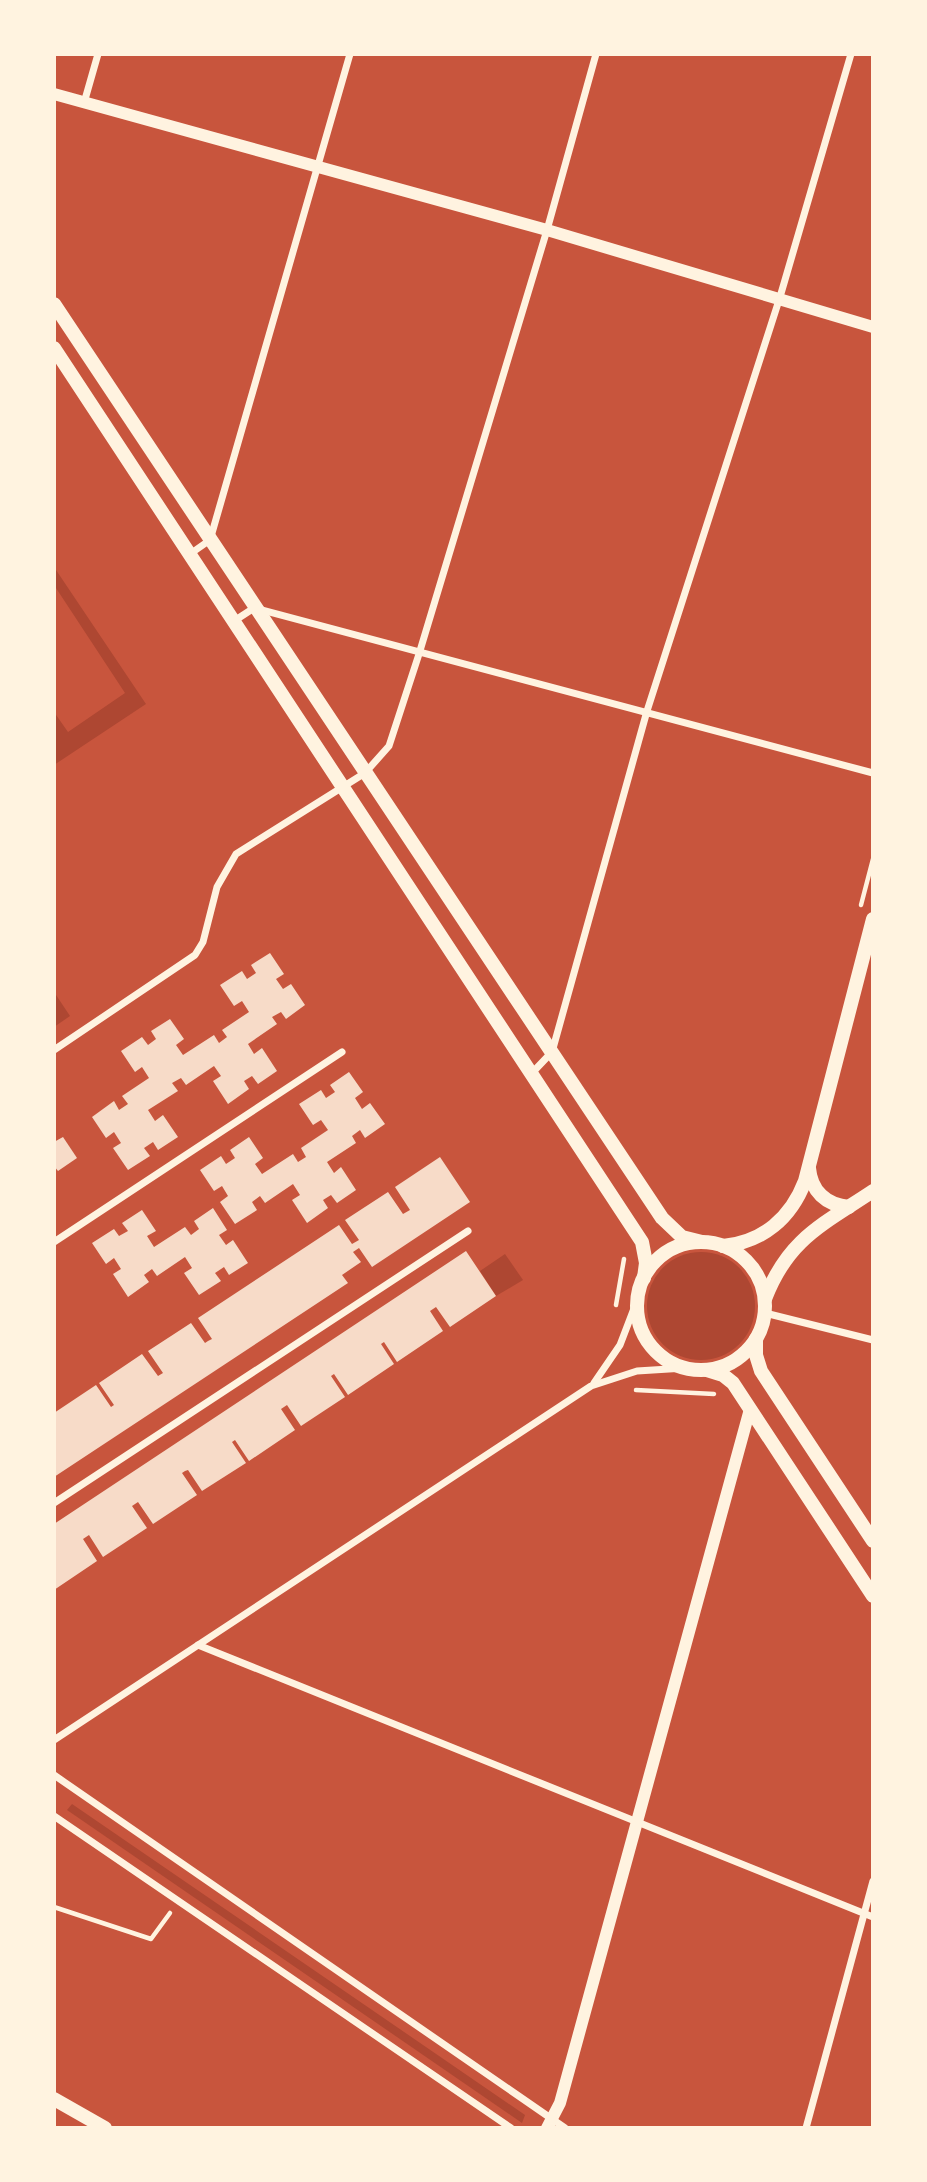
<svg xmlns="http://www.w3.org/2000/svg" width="927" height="2182" font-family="'Noto Sans',sans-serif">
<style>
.green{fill:#ae4732}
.building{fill:#f7dbc8}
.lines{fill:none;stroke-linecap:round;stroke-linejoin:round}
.path{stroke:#fff3e0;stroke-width:4.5}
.minor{stroke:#fff3e0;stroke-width:7}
.tertiary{stroke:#fff3e0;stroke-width:12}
.secondary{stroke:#fff3e0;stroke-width:14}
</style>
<rect width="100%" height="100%" fill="#c8553d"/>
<g class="green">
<path d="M54,567l92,137 -92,61v-53l14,20 57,-39 -71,-108z"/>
<path d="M54,992l16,24 -16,11z"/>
<circle cx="701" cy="1306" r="54"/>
<path d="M505,1254l18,26 -27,16 -16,-25z"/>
<path d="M72,1804l453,311 -3,8 -455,-313z"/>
</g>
<g class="building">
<path d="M270,953l14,21 -8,5 7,10 8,-5 14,21 -19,14 -5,-7 -9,5 5,7 -29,20 6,10 8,-6 15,23 -19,13 -6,-8 -8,5 5,8 -21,15 -15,-23 8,-5 -7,-10 -28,19 -5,-7 -9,5 6,8 -30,19 7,11 8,-6 15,22 -20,13 -5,-8 -9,6 6,8 -22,14 -15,-22 8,-5 -7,-11 -8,6 -14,-21 22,-16 5,9 9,-6 -6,-8 27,-18 -7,-11 -7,5 -14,-21 21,-14 6,8 8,-6 -5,-8 19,-12 14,20 -8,6 7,10 31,-20 5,8 8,-6 -5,-7 27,-18 -7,-11 -8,5 -14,-21 22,-14 5,8 9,-6 -5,-8z"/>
<path d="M349,1072l14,20 -8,6 7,11 8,-6 15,21 -20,14 -5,-8 -8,6 4,7 -29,19 7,11 7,-6 15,23 -19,13 -6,-8 -8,5 5,8 -21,15 -15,-23 8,-5 -7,-11 -28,19 -5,-7 -8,6 5,8 -22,14 -15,-22 8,-6 -6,-10 -8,5 -14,-21 21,-14 5,8 9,-6 -5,-8 19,-13 14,21 -8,6 7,10 31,-20 5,8 8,-5 -5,-9 27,-18 -7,-10 -8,5 -14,-21 22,-14 5,8 9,-6 -5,-7z"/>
<path d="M63,1137l14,21 -19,13 -4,-5v-24z"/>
<path d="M440,1157l30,45 -98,65 -13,-19 -6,4 8,10 -19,13 6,8 -294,194v-64l42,-28 15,22 3,-2 -15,-22 43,-29 16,22 5,-3 -15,-22 43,-28 14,20 3,-2 4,-2 -14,-21 141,-93 13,19 7,-4 -14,-20 43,-28 15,22 7,-4 -15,-23z"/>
<path d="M213,1208l14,22 -8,5 7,10 7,-5 15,23 -19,12 -5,-8 -9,6 6,8 -22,14 -15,-22 8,-5 -7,-11 -28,19 -5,-7 -8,6 5,7 -21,15 -15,-23 8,-5 -7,-11 -8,6 -14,-21 22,-14 5,7 9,-5 -6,-8 20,-13 14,21 -9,5 7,11 31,-20 6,8 8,-6 -5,-8z"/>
<path d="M466,1251l30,45 -46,31 -14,-20 -6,4 13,20 -46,31 -13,-20 -3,2 13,20 -46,31 -14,-21 -3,2 14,21 -44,29 -14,-21 -6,4 14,21 -46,31 -14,-21 -3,2 14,21 -44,28 -14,-21 -3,1 -3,2 15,22 -44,29 -15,-22 -6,4 15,22 -44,29 -14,-22 -6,4 14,22 -43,29v-66z"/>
</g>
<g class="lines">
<g class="path">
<path d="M861,905l12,-46"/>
<path d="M616,1305l8,-46"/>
<path d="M636,1390l78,4"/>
<path d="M54,1907l97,32 19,-26"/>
</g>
<g class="minor">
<path d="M84,103l14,-49"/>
<path d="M190,554l20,-14 140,-486"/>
<path d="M234,621l20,-13 619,165"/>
<path d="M54,1050l141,-95 8,-13 14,-55 19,-33 129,-81 24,-27 30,-92 128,-424 49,-176"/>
<path d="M532,1073l20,-21 95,-341 133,-414 71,-243"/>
<path d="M54,1242l288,-190"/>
<path d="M765,1313l108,27"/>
<path d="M594,1383l26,-38 18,-47"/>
<path d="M54,1503l414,-272"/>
<path d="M198,1645l675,272"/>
<path d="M54,1740l537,-354 46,-15 48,-3"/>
<path d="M54,1775l511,353"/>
<path d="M54,1816l457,312"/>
<path d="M806,2128l67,-247"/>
</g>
<g class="tertiary">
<path d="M54,94l493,136 326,97"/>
<path d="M547,2128l13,-25 190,-694"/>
</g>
<g class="secondary">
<path d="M54,304l608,914 20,19 20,5"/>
<path d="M54,348l588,894 4,21 -2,15"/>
<path d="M809,1168c2,23 17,37 40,39"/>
<circle cx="701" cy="1306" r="64"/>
<path d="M723,1246c40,-4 68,-28 82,-65l68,-262"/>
<path d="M765,1299c23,-60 57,-74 108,-108"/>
<path d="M756,1339v16l5,16 112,170"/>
<path d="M707,1370l16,5 10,8 140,213"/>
<path d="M54,2099l51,29"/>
</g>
</g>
<rect width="927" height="2182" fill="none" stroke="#fff3e0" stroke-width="112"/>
</svg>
